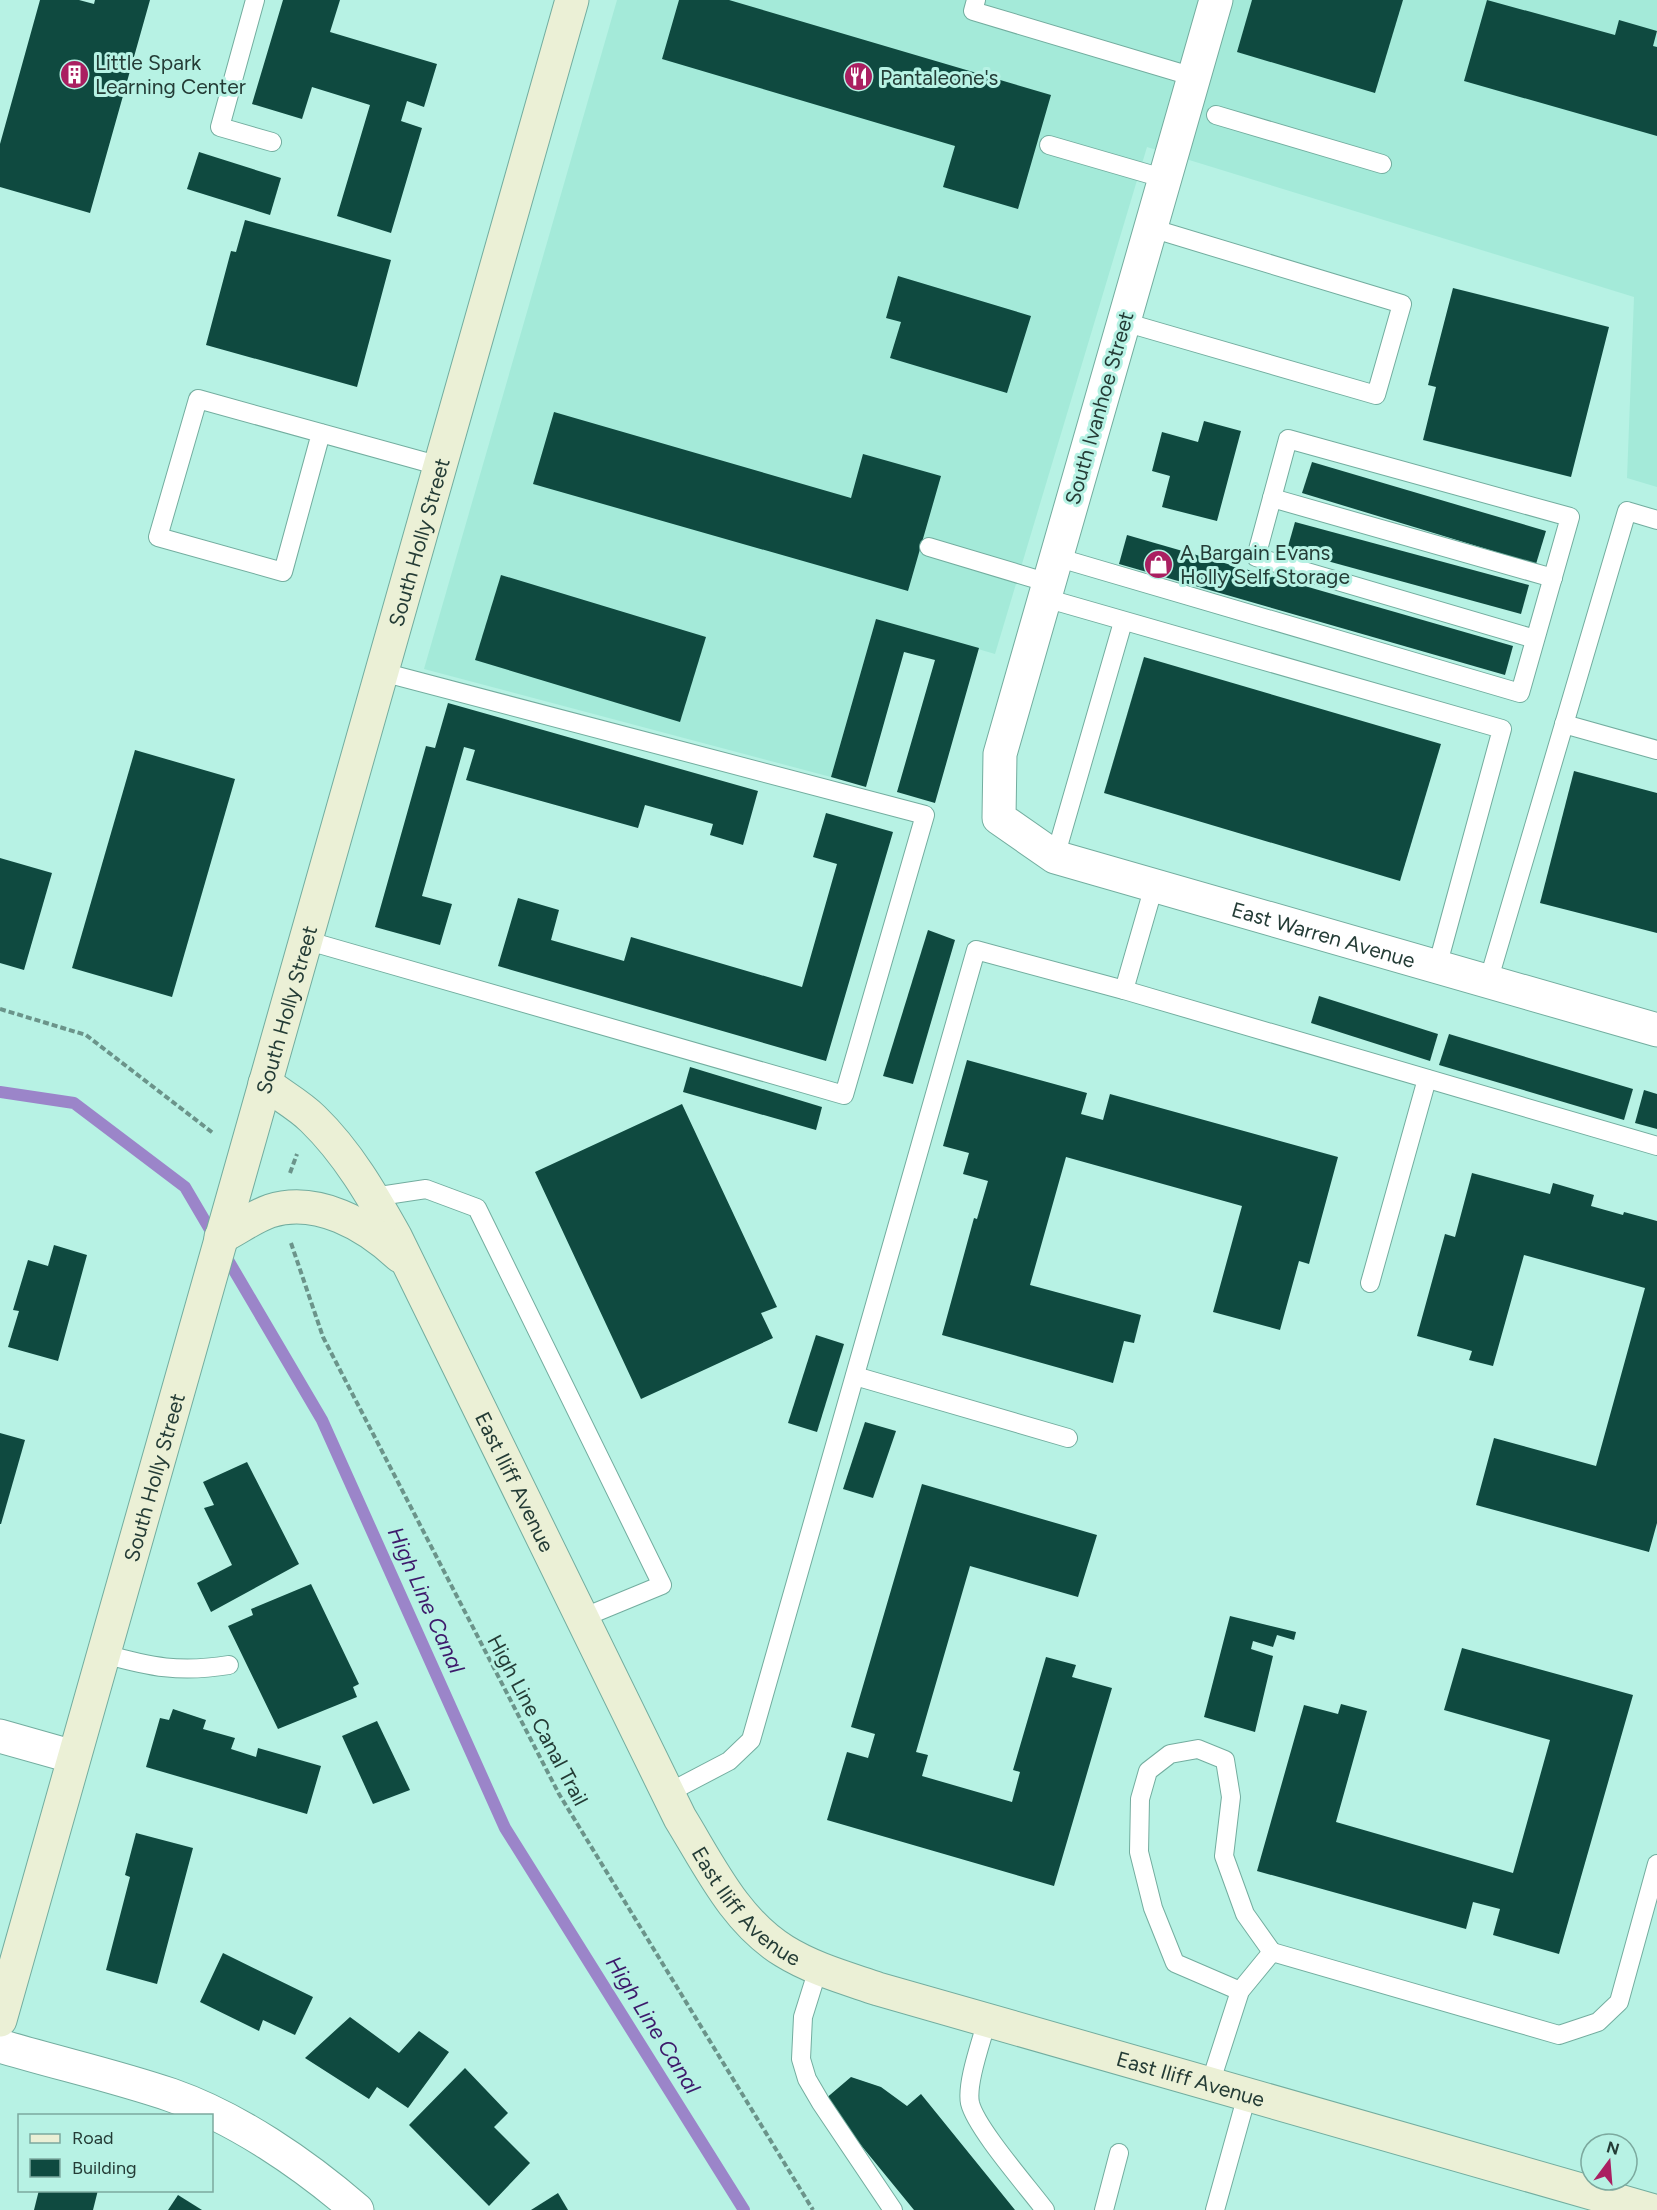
<svg xmlns="http://www.w3.org/2000/svg" width="1657" height="2210" font-family="Figtree,sans-serif">
<style>
.built{fill:#a4ead9}
.lines{fill:none;stroke-linecap:round;stroke-linejoin:round}
.stream{stroke:#9b85c9;stroke-width:12}
.building{fill:#0f4a40}
.lane-casing{stroke:#73ad9f;stroke-width:20}
.street-casing{stroke:#73ad9f;stroke-width:35}
.secondary-casing{stroke:#73ad9f;stroke-width:35}
.path{stroke:#6b948a;stroke-width:4;stroke-dasharray:6 3;stroke-linecap:butt}
.lane{stroke:#fff;stroke-width:18}
.street{stroke:#fff;stroke-width:33}
.secondary{stroke:#ebf0d6;stroke-width:33}
.labels{text-anchor:middle;dominant-baseline:central;stroke-width:6;stroke-linejoin:round;paint-order:stroke}
.poi-label{font-size:21px;fill:#243c36;stroke:#b7f2e4;text-anchor:start}
.street-label{font-size:21px;fill:#243c36;stroke:#b7f2e4}
.water-label{font-size:22px;font-style:italic;fill:#3d1a6b;stroke:#b7f2e4}
</style>
<rect width="100%" height="100%" fill="#b7f2e4"/>
<path class="built" d="M617,0h1040v487l-30,-9 7,-181 -487,-150 -152,507 -119,-35 -45,158 -407,-108z"/>
<g class="lines">
<path class="stream" d="M0,1092l74,11 111,84 137,233 183,408 239,382"/>
</g>
<g class="building">
<path d="M40,0h39l15,4 1,-4h55l-60,213 -90,-26v-43z"/>
<path d="M283,0h57l-10,32 107,32 -13,43 -17,-6 -6,20 21,7 -31,105 -54,-17 33,-111 -58,-18 -10,32 -50,-15z"/>
<path d="M679,0h50l322,95 -33,114 -75,-22 12,-41 -293,-87z"/>
<path d="M1252,0h151l-28,93 -138,-41z"/>
<path d="M1487,0l128,35 4,-15 38,11 -4,15 4,1v89l-193,-55z"/>
<path d="M199,152l82,26 -11,37 -83,-26z"/>
<path d="M245,220l146,40 -34,127 -151,-42 25,-94 5,1z"/>
<path d="M898,276l133,40 -24,77 -117,-35 11,-36 -15,-4z"/>
<path d="M1453,288l156,39 -38,150 -148,-37 13,-53 -8,-2z"/>
<path d="M554,412l297,86 12,-44 78,22 -33,115 -375,-107z"/>
<path d="M1204,421l37,10 -24,90 -55,-14 8,-31 -18,-5 10,-39 36,10z"/>
<path d="M1312,462l234,69 -10,33 -234,-71z"/>
<path d="M1295,522l234,63 -8,29 -234,-64z"/>
<path d="M1127,535l386,111 -8,29 -386,-111z"/>
<path d="M501,575l205,62 -26,85 -205,-62z"/>
<path d="M876,619l103,29 -44,155 -38,-11 38,-132 -31,-8 -38,135 -35,-10z"/>
<path d="M1144,657l297,87 -41,137 -296,-88z"/>
<path d="M448,703l310,88 -15,54 -33,-10 3,-11 -68,-19 -7,23 -172,-48 9,-30 -11,-3 -42,149 30,8 -12,41 -65,-18 51,-181 9,2z"/>
<path d="M135,750l100,29 -63,218 -100,-29z"/>
<path d="M1574,771l83,22v140l-117,-30z"/>
<path d="M826,813l67,19 -67,229 -328,-95 20,-68 41,12 -8,30 73,21 7,-24 171,50 35,-123 -24,-7z"/>
<path d="M0,858l52,15 -28,97 -24,-7z"/>
<path d="M928,930l27,10 -42,144 -30,-8z"/>
<path d="M1319,996l119,38 -8,27 -119,-38z"/>
<path d="M1449,1034l184,55 -9,31 -185,-55z"/>
<path d="M967,1060l120,33 -6,21 22,6 7,-26 228,63 -29,107 -10,-3 -19,69 -67,-18 29,-106 -176,-49 -36,128 111,30 -7,28 -10,-2 -11,42 -171,-48 32,-117 3,1 11,-38 -25,-7 6,-21 -26,-7z"/>
<path d="M690,1067l132,40 -6,23 -133,-38z"/>
<path d="M1644,1090l13,4v35l-22,-6z"/>
<path d="M682,1104l95,203 -16,6 12,25 -132,61 -106,-227z"/>
<path d="M1472,1173l78,21 3,-11 41,12 -3,11 32,9 1,-3 33,9v302l-8,29 -173,-47 18,-67 102,28 49,-178 -121,-33 -31,111 -24,-6 3,-9 -55,-15 28,-102 10,3z"/>
<path d="M54,1245l33,10 -29,106 -50,-14 11,-36 -6,-1 15,-50 20,6z"/>
<path d="M816,1335l28,9 -27,88 -29,-9z"/>
<path d="M865,1422l31,9 -23,67 -30,-9z"/>
<path d="M0,1433l25,7 -24,84h-1z"/>
<path d="M247,1462l52,102 -88,48 -14,-29 35,-18 -28,-57 10,-3 -11,-23z"/>
<path d="M922,1484l175,51 -19,62 -108,-31 -54,186 12,3 -6,21 90,26 8,-30 -7,-2 33,-113 30,8 -4,12 40,11 -58,198 -227,-66 20,-68 21,6 7,-24 -24,-7z"/>
<path d="M311,1584l48,100 -6,3 4,10 -79,32 -50,-103 25,-11 -2,-6z"/>
<path d="M1230,1616l66,16 -2,8 -17,-5 -4,12 -20,-6 -2,8 22,7 -18,76 -51,-15z"/>
<path d="M1462,1648l171,47 -74,259 -66,-19 7,-26 -27,-7 -7,27 -209,-58 47,-166 34,9 3,-10 26,7 -31,111 177,51 37,-133 -106,-30z"/>
<path d="M173,1709l33,11 -3,9 32,9 -4,11 25,8 2,-9 63,18 -14,48 -161,-47 14,-49 9,2z"/>
<path d="M377,1721l33,69 -37,14 -31,-68z"/>
<path d="M136,1833l57,15 -36,136 -51,-14 24,-93 -5,-2z"/>
<path d="M223,1953l90,44 -18,38 -32,-15 -4,11 -59,-29z"/>
<path d="M350,2017l49,36 20,-22 30,21 -41,56 -31,-21 -8,12 -64,-41z"/>
<path d="M465,2068l43,45 -14,14 36,36 -41,43 -80,-81z"/>
<path d="M851,2077l30,10 26,19 14,-12 94,116h-101l-90,-110z"/>
<path d="M39,2190h59l-5,20h-59z"/>
<path d="M558,2193l10,17h-37z"/>
<path d="M178,2195l24,15h-34z"/>
</g>
<g class="lines">
<defs>
<g id="lane">
<path d="M255,0l-35,127 52,15"/>
<path d="M976,0l-3,11 221,66"/>
<path d="M1216,115l166,49"/>
<path d="M1049,145l117,34"/>
<path d="M1124,322l252,73 26,-91 -251,-76"/>
<path d="M321,433l-38,139 -125,-35 40,-138 242,67"/>
<path d="M1272,498l281,80"/>
<path d="M929,547l120,36"/>
<path d="M1056,557l464,136 50,-176 -282,-78 -32,118 279,82"/>
<path d="M1045,598l457,131 -65,238"/>
<path d="M1564,724l93,26"/>
<path d="M1055,857l68,-235"/>
<path d="M305,940l539,155 81,-280 -543,-143"/>
<path d="M1488,982l139,-471 30,9"/>
<path d="M1124,990l533,156"/>
<path d="M373,1197l53,-8 51,19 185,377 -80,33"/>
<path d="M1370,1283l57,-204"/>
<path d="M855,1376l213,62"/>
<path d="M104,1654c47,13 75,19 125,11"/>
<path d="M668,1793l61,-32 22,-21 225,-790 148,40 30,-104"/>
<path d="M818,1969l-15,48 -2,42 6,20 14,24 72,107"/>
<path d="M1240,1991l-65,-28 -22,-55 -14,-56 1,-53 8,-28 22,-17 28,-5 27,11 6,37 -7,59 21,58 27,38"/>
<path d="M987,2020c-5,20 -21,63 -17,83 6,25 57,83 75,107"/>
<path d="M1210,2084l30,-93 32,-39 287,83 39,-13 21,-20 38,-138"/>
<path d="M1104,2210l15,-57"/>
<path d="M1215,2210l32,-115"/>
</g>
<g id="street">
<path id="s1" d="M1216,0l-216,754 -1,64 56,39 602,173"/>
<path d="M0,1736l74,21"/>
<path d="M0,2046c57,17 115,30 171,49 66,23 133,69 186,115"/>
</g>
<g id="secondary">
<path id="s2" d="M265,1083c15,12 34,22 48,36 35,34 59,76 82,117l285,582c29,47 55,103 104,133 29,18 62,27 94,38l773,221"/>
<path d="M221,1237c16,-8 32,-20 49,-26 47,-15 97,14 130,45"/>
<path id="s3" d="M0,2020l572,-2020"/>
</g>
</defs>
<use href="#lane" class="lane-casing"/>
<use href="#street" class="street-casing"/>
<use href="#secondary" class="secondary-casing"/>
<g class="path">
<path d="M0,1009l86,26 127,98"/>
<path d="M290,1173l7,-19"/>
<path d="M291,1243l32,94 236,457 254,416"/>
</g>
<use href="#lane" class="lane"/>
<use href="#street" class="street"/>
<use href="#secondary" class="secondary"/>
</g>
<defs>
<symbol id="building-disc" viewBox="-11 -11 22 22"><circle r="9.5" fill="#aa1f61" stroke="#b7f2e4"/><path d="M-4-6H4V6H1V3H-1V6H-4ZM-2.5-4.3h1.7v1.8h-1.7ZM.8-4.3h1.7v1.8H.8ZM-2.5-1h1.7V.8h-1.7ZM.8-1h1.7V.8H.8Z" fill="#fff"/></symbol>
<symbol id="restaurant-disc" viewBox="-11 -11 22 22"><circle r="9.5" fill="#aa1f61" stroke="#b7f2e4"/><path d="M-5-6h1v4h1v-4h1v4h1v-4h1v5L-1.5 .5V6h-2V.5L-5-1ZM5-6V6H3V1.5H1.5Q1.5-4 5-6Z" fill="#fff"/></symbol>
<symbol id="shop-disc" viewBox="-11 -11 22 22"><circle r="9.5" fill="#aa1f61" stroke="#b7f2e4"/><path d="M-5-2.5h2.3a2.7 3.5 0 0 1 5.4 0H5L5.5 6h-11ZM-1.5-2.5h3a1.5 2.3 0 0 0-3 0Z" fill="#fff"/></symbol>
</defs>
<g fill-rule="evenodd">
<use href="#building-disc" x="58" y="58" width="33" height="33"/>
<use href="#restaurant-disc" x="842" y="60" width="33" height="33"/>
<use href="#shop-disc" x="1142" y="548" width="33" height="33"/>
</g>
<g class="labels">
<g class="poi-label">
<text x="95" y="62">Little Spark<tspan x="95" dy="24">Learning Center</tspan></text>
<text x="880" y="77">Pantaleone's</text>
<text x="1180" y="552">A Bargain Evans<tspan x="1180" dy="24">Holly Self Storage</tspan></text>
</g>
<g class="street-label">
<text transform="translate(1099 408) rotate(-74)">South Ivanhoe Street</text>
<text stroke="none"><textPath href="#s3" startOffset="1536">South Holly Street</textPath></text>
<text stroke="none"><textPath href="#s1" startOffset="1196">East Warren Avenue</textPath></text>
<text stroke="none"><textPath href="#s3" startOffset="1050">South Holly Street</textPath></text>
<text stroke="none"><textPath href="#s3" startOffset="564">South Holly Street</textPath></text>
<text stroke="none"><textPath href="#s2" startOffset="477">East Iliff Avenue</textPath></text>
<text transform="translate(538 1720) rotate(62)">High Line Canal Trail</text>
<text stroke="none"><textPath href="#s2" startOffset="963">East Iliff Avenue</textPath></text>
<text stroke="none"><textPath href="#s2" startOffset="1449">East Iliff Avenue</textPath></text>
</g>
<g class="water-label">
<text transform="translate(426 1600) rotate(66)">High Line Canal</text>
<text transform="translate(653 2025) rotate(58)">High Line Canal</text>
</g>
</g>
<rect x="18" y="2114" width="195" height="78" fill="#b7f2e4" stroke="#7ca99e" stroke-width="1.5"/>
<rect x="30" y="2134" width="30" height="9" fill="#ebf0d6" stroke="#7ca99e" stroke-width="1.5"/>
<text x="72" y="2144" font-size="18" fill="#243c36">Road</text>
<rect x="30" y="2159" width="30" height="18" fill="#0f4a40" stroke="#7ca99e" stroke-width="1.5"/>
<text x="72" y="2174" font-size="18" fill="#243c36">Building</text>
<g transform="translate(1609 2162) rotate(16)"><circle r="28" fill="#b7f2e4" stroke="#7ca99e" stroke-width="1.5"/>
<path d="M0-4.5L10 22L0 15L-10 22Z" fill="#aa1f61"/>
<text y="-9" font-size="16" font-weight="bold" text-anchor="middle" fill="#243c36">N</text>
</g>
</svg>
